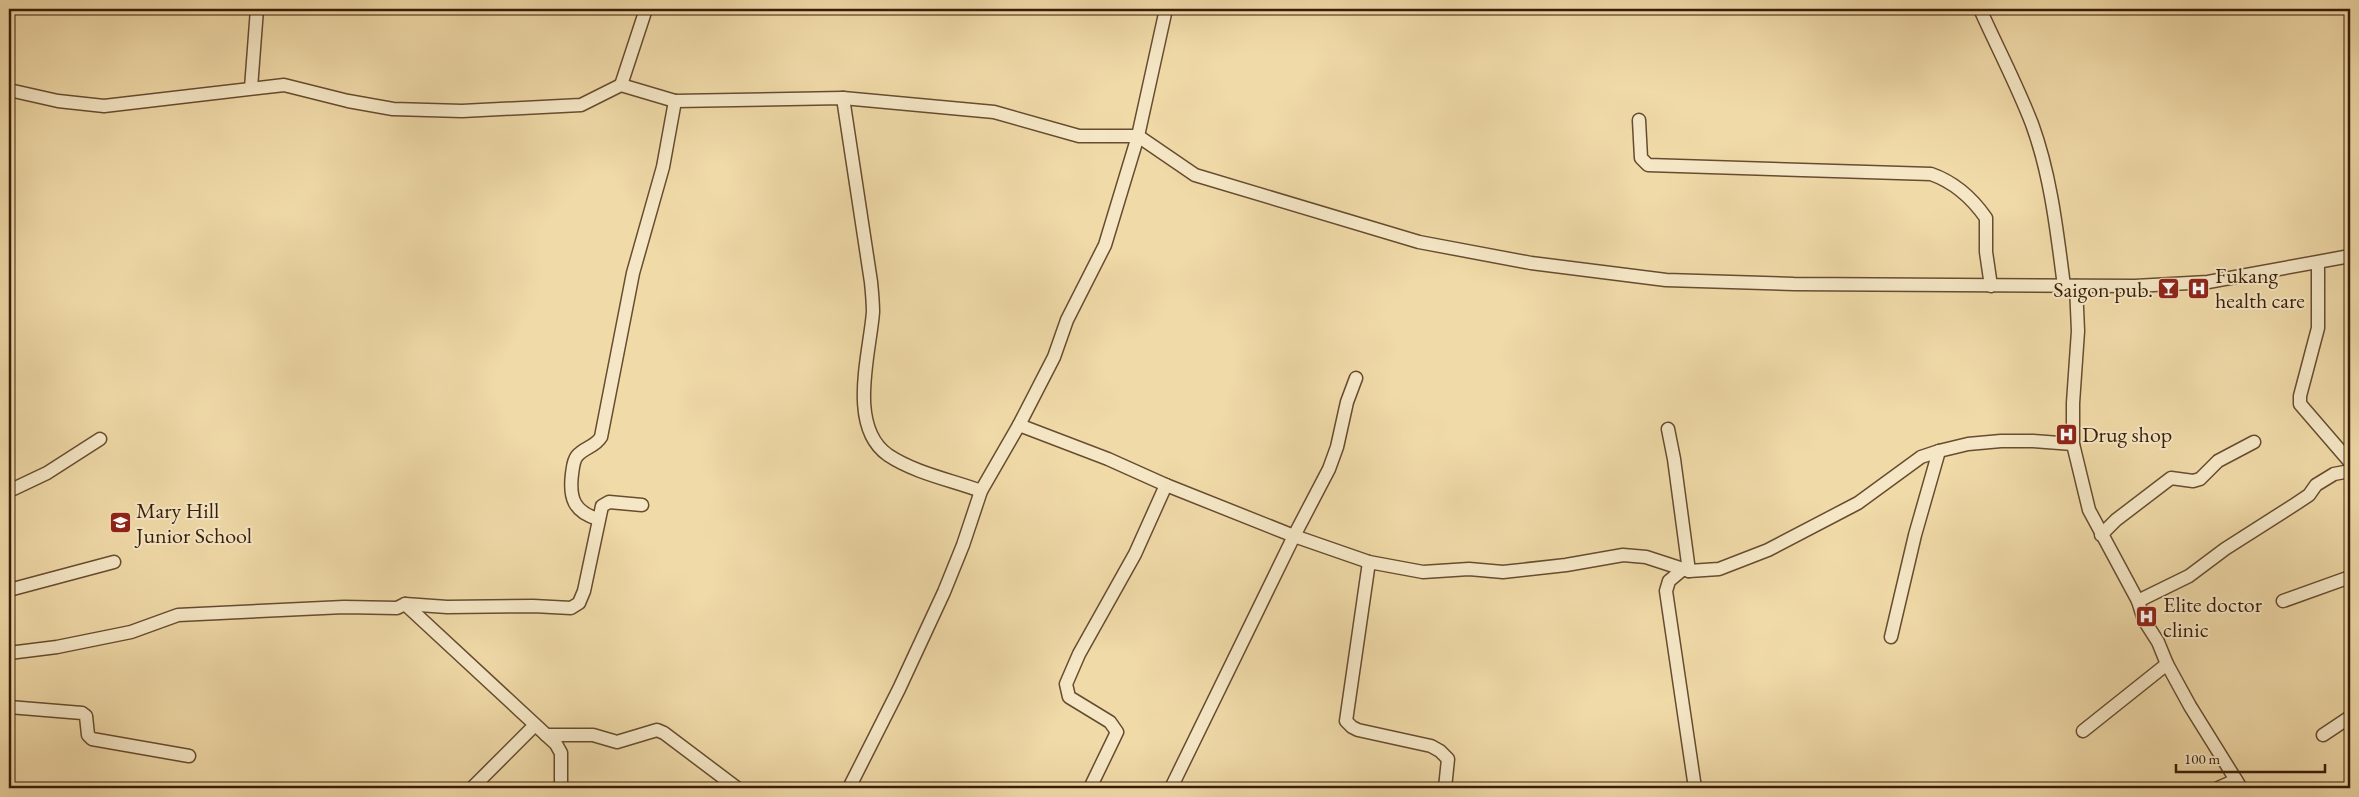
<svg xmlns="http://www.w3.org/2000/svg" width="2359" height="797" font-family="'EB Garamond',serif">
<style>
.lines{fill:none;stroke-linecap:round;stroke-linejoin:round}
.minor-casing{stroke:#674c30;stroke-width:15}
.minor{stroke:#f5e7c6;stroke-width:12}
.labels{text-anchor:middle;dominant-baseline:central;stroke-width:4;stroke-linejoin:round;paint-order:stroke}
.poi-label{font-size:22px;fill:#391d08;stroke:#f5e7c6;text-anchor:start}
</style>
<rect width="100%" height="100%" fill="#f0daa8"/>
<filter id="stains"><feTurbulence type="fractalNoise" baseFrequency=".004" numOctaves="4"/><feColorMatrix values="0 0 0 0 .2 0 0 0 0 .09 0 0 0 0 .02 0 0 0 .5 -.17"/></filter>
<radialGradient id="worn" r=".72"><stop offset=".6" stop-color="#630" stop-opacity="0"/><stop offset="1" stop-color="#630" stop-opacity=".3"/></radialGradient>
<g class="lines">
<defs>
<g id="minor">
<path d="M1166,9l-28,127 -33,109 -38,75 -13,37 -35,68 89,34 58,26 128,51 75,26 54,10 46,-3 34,3 63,-7 57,-10 23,2 43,14 30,-2 49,-19 90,-47 63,-46 18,-6 29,-7 33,-3h32l40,3"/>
<path d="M1980,9c17,38 37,76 52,115 19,52 25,108 32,162"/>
<path d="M621,85l25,-76"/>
<path d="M251,88l6,-79"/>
<path d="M9,90l49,11 46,5 180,-21 64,16 45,8 69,2 119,-6 40,-20 54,16 168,-3 151,14 85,24h59l57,39 224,67 112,21 135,17 128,4 341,2 73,-4 142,-26"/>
<path d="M843,98l28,184c1,10 2,20 2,30 -3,41 -26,114 15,143 27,18 63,25 93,36"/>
<path d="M1639,120l2,38 7,7 283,9c23,8 41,24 55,44v34l5,34"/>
<path d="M2318,263v65l-18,68v8l50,58"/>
<path d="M2076,286l2,45 -5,72v41l16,66 49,91 6,19 14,22 9,22 23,42 51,82"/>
<path d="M1668,429l6,30 15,112"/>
<path d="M9,491l38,-18 53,-34"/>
<path d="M598,519c-24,-7 -29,-21 -26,-45 1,-6 1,-13 5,-18 8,-9 18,-9 24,-19l32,-164 30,-106 12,-66"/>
<path d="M2101,535l15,-15 55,-42 22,3 7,-2 18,-18 36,-19"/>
<path d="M1369,562l-23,159 6,6 6,3 73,16 9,5 8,8 -3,29"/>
<path d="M1682,570l-13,11 -3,10 29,197"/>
<path d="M9,590l105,-28"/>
<path d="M2138,601l51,-25 36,-27 69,-44 15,-10 7,-10 18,-11 16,-3"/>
<path d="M2283,601l67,-24"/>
<path d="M405,604l151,140 5,9v35"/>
<path d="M1891,637l24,-102 24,-84"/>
<path d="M9,653l48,-6 74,-15 47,-17 166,-8 53,1 8,-4 42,3 86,-1 38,2 8,-5 5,-12 18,-85 7,-4 33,3"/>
<path d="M9,707l73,6 4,3 2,19 4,4 97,17"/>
<path d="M2083,731l84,-67"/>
<path d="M546,735h47l24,7 40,-12 7,3 73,55"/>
<path d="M2323,735l27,-18"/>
<path d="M472,788l63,-63"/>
<path d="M849,788l50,-99 45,-97 19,-47 18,-54 38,-66"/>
<path d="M1090,788l27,-56 -7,-10 -41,-25 -3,-13 13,-30 56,-100 31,-69"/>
<path d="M1171,788l123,-252 35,-67 8,-22 10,-45 9,-24"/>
<path d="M2218,788l18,-8"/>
</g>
</defs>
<use href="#minor" class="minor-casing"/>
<use href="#minor" class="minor"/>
</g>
<defs>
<symbol id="hospital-square" viewBox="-11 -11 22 22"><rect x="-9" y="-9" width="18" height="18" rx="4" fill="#8f2418" stroke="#f5e7c6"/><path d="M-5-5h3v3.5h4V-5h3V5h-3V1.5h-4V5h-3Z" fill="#fff"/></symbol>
<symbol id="bar-square" viewBox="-11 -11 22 22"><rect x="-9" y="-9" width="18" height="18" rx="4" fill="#8f2418" stroke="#f5e7c6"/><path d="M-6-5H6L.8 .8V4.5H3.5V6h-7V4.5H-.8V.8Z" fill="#fff"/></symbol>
<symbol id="school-square" viewBox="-11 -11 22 22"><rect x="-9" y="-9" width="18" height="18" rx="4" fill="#8f2418" stroke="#f5e7c6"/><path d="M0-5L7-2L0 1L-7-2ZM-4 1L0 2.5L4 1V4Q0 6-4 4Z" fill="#fff"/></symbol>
</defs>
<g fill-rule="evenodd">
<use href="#hospital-square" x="2186" y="276" width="25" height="25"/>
<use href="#bar-square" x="2156" y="276" width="25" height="25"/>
<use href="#hospital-square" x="2054" y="422" width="25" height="25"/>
<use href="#school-square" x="108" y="510" width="25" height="25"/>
<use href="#hospital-square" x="2134" y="604" width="25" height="25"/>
</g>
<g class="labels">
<g class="poi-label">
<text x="2215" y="275">Fukang<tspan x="2215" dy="25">health care</tspan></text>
<text x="2153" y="289" text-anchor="end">Saigon pub.</text>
<text x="2082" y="434">Drug shop</text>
<text x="136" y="510">Mary Hill<tspan x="136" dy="25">Junior School</tspan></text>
<text x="2163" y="604">Elite doctor<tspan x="2163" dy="25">clinic</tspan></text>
</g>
</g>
<rect width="2359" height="797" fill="none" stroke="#f0daa8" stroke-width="30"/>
<rect x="10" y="10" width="2339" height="777" fill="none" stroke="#391d08" stroke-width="2.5"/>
<rect x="15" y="15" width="2329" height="767" fill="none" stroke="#391d08"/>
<path d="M2176 764v8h149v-8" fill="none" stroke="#391d08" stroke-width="2.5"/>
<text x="2184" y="764" font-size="15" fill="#391d08" stroke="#f5e7c6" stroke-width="4" paint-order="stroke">100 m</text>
<rect width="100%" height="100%" filter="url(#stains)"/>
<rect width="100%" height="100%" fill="url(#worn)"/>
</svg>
